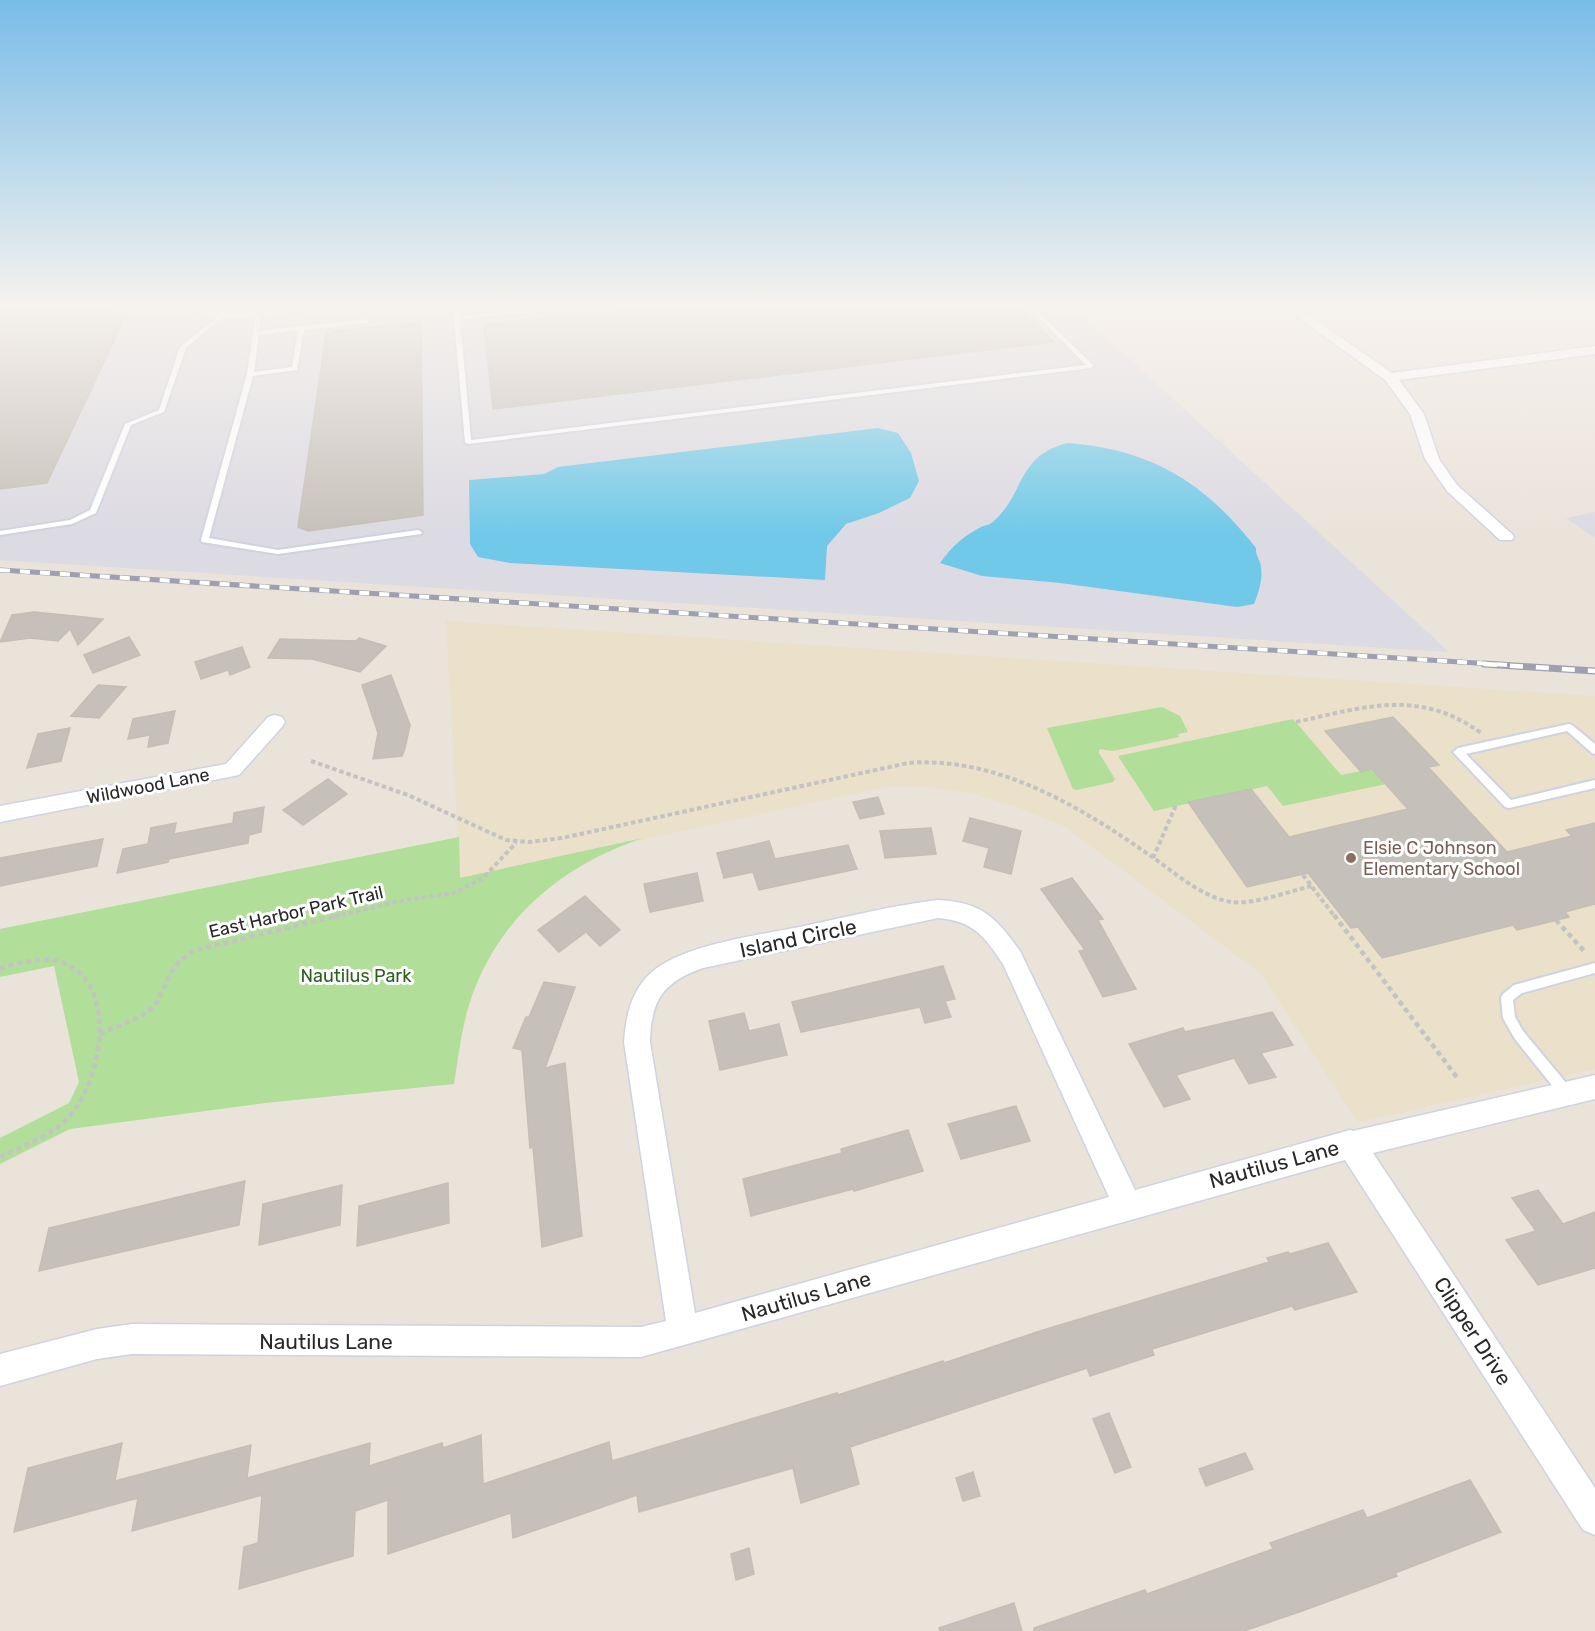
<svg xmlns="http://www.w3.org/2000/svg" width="1595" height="1631" font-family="Rubik,sans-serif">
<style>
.industrial{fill:#dcdae2}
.education{fill:#ebe0c9}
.green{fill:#b1de98}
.water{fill:#70c9e8}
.building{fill:#c5c0b9;stroke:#c5beb4;stroke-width:1.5}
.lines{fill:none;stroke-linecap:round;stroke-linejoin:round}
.service-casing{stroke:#cfd2e0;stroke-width:4}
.minor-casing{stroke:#cfd2e0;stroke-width:3}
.path-far1{stroke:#c3c3c3;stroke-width:4;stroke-dasharray:4.5 3;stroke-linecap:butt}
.path{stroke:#c3c3c3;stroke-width:4.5;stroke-dasharray:5 4;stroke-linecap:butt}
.service{fill:#fff;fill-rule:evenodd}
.minor{fill:#fff;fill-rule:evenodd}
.rail-far1-casing{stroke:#9da0b1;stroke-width:5}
.rail-casing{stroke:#9da0b1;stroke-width:7}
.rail-far1{stroke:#fff;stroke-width:4;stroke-dasharray:10;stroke-linecap:butt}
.rail{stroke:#fff;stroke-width:4.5;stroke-dasharray:13;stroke-linecap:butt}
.education-dot{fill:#8d6e63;stroke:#fff;stroke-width:2}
.labels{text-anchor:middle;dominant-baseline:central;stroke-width:6;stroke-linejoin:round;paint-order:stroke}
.street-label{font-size:18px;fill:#282828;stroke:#fff}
.education-label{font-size:18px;fill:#785e54;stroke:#fff;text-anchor:start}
.park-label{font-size:18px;fill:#2b601c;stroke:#fff}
.near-street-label{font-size:21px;fill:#282828;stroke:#fff}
</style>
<rect width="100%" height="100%" fill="#eae3da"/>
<g class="industrial">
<path d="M0,307h1073l376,345 -1449,-92z"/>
<path d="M1595,512v26l-29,-20z"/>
</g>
<path class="education" d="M446,621l1149,75v373l-237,53 -98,-149 -196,-147 -48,-19 -42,-13 -45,-7 -38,-1 -431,93z"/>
<g class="green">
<path d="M1162,707l18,9 8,16 -10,2 1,3 -66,14 -14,-2v4l16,26 -2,3 -36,8 -4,-1 -26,-61z"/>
<path d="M1293,719l48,56 31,-6 14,15 -103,22 -16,-20 -113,25 -36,-55z"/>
<path d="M459,837l1,41 183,-40c-78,26 -141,77 -170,155 -11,29 -14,61 -19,91l-189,19 -195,26 -70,35v-26l69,-35 10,-21 -25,-116 -54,11v-48z"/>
</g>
<g class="water">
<path d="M878,428l20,5 13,20 8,28 -9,17 -31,15 -33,11 -19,22 -2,34 -315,-17 -32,-6 -8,-13 -1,-64 75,-6 14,-7z"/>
<path d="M1068,443c85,7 136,39 188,105 -1,8 5,12 5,20 2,11 -3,26 -7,36l-17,3 -177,-24 -78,-7 -42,-13c12,-17 24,-27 41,-36 5,-2 9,-2 13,-6 31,-28 23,-66 74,-78z"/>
</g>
<g class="building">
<path d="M44,307h73l-3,7 13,-1 -80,170 -47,6v-178z"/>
<path d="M664,307h355l35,35 -561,67 -9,-85z"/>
<path d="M421,322l2,193 -115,16 -10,-4 28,-193 8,-3z"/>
<path d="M34,612l40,4 29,3 -25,26 -8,-16 -12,12 -28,-3 -30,4 12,-27z"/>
<path d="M129,637l11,18 -47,18 -9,-18z"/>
<path d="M359,638l27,8 -26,26 -48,-13 -44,-1 12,-19 76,2z"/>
<path d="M242,647l8,20 -20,8 -2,-5 -27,9 -6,-17z"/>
<path d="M391,675l19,50 -5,23 -3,8 -29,3 5,-26 -16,-48z"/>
<path d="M98,685l28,2 -27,31 -28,-2z"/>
<path d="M175,711l-7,32 -20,4 2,-12 -22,4 5,-20z"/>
<path d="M1393,717l46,48 -11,2 79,85 65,-16 -6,-6 29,-7v81l-30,8 4,5 -52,13 -4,-5 -131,33 -24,-31 -7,1 -43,-55 -61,14 -59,-85 63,-13 38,48 119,-28 -36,-40 -11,3 -36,-41z"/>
<path d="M70,728l-9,33 -34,7 11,-34z"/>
<path d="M328,779l19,15 -44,31 -20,-15z"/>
<path d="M878,797l6,17 -24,5 -7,-17z"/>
<path d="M264,807l-3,25 -12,3 -1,8 -79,16 -1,3 -51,11 6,-24 25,-5 3,-16 25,-5 -2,11 59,-11 1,-10z"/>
<path d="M970,818l51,13 -10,43 -27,-7 5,-19 -26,-7z"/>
<path d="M931,828l5,26 -51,4 -5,-27z"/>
<path d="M103,839l-6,27 -97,20v-28z"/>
<path d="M769,841l6,18 73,-14 9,24 -98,21 -6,-18 -29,6 -7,-25z"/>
<path d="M697,873l6,28 -53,11 -6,-28z"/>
<path d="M1072,878l31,41 -5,1 38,69 -33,8 -24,-46 6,-1 -44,-61z"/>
<path d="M585,896l35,34 -20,16 -14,-14 -27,20 -21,-22z"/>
<path d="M943,966l12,33 -10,2 6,16 -26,6 -5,-16 -119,25 -9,-30z"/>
<path d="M544,982l31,5 -30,81 20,-5 17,173 -40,11 -9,-100 -3,1 -8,-98 -9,-2 13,-31h3z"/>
<path d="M1272,1012l21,33 -32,8 15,24 -27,7 -15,-26 -58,17 14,24 -26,8 -35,-63 54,-16 2,4z"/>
<path d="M744,1013l5,18 30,-7 8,31 -67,15 -11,-49z"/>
<path d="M1016,1106l14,35 -69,18 -13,-35z"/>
<path d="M908,1130l15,41 -69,20 -1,-2 -102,27 -8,-37 99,-26 -1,-4z"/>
<path d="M245,1181l-6,44 -200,46 10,-43z"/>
<path d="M448,1183l1,40 -92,23 2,-40z"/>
<path d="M342,1185l-2,40 -81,20 4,-41z"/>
<path d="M1538,1190l25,34 32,-12v56l-57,17 -32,-45 30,-9 -24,-33z"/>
<path d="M1328,1243l29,49 -62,18 -3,-4 -140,43 2,6 -64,21 -3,-8 -237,79 9,37 -58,19 -8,-35 -154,44 -2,-17 -124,43 -2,-25 -123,41v-54l-33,11 -2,45 -114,33 5,-42 14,-4 4,-48 -130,36 6,-33 -124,34 14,-64 94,-25 -7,38 136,-36 -4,33 123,-35 -1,23 73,-23 1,5 38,-13 2,49 126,-42 3,19 225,-68 1,2 105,-34 1,2 96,-32 229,-69 -2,-4 21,-6 2,2z"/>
<path d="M1109,1413l22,54 -16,6 -22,-54z"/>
<path d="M1245,1453l8,16 -47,17 -7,-17z"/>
<path d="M973,1472l7,24 -17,5 -7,-23z"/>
<path d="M1470,1480l31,52 -106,41 2,3 -95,35 -58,20h-210v-3l111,-38 2,4 126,-45 -3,-6 93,-33 4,8z"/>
<path d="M749,1548l5,26 -18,6 -5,-26z"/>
<path d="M1014,1603l8,28h-82l-1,-3z"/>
</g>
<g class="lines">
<defs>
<g id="service">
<path d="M457,307h6l-3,9 94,-9h17l-3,2 -108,10 11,121 615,-75 -58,-58h6l60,59 -3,2 -623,76 -3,-2 -11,-124z"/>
<path d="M259,311l3,2 -3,18 107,-12 3,2 -3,2 -62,7 -7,40 -44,6 -44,162 69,12 140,-20 4,2 -1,2 -143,20 -76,-12 -1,-2 46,-166 9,-61zM298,330l-6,37 -38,5 5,-37z"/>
<path d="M222,313l5,1 -41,34 -22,64 -33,13 -35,88 -24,11 -72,11v-4l70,-11 20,-10 35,-86 34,-14 21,-63z"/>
<path d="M1569,724l3,1 23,19v10l-3,-1 -25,-22 -101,23 45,46 84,-20v8l-86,20 -4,-1 -52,-55 5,-4z"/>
<path d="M1595,963v10l-73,20 -9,7 2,17 8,14 49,59 2,4 -2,4 -5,2 -5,-2 -47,-59 -12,-21 -2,-20 2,-4 11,-9z"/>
</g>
<g id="minor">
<path d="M187,307l48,4 48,-4h30l-6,3c-28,4 -97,17 -120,-3z"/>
<path d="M1284,307h13l95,66 203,-27v8l-196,26 25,34 15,45 18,26 55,49 2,3 -2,3h-12l-53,-49 -22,-32 -15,-45 -25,-34z"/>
<path d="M275,715l7,2 3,5 -3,5 -43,48 -239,47v-16l226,-42 42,-47z"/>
<path d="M938,900c43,2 58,17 82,51l115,239 215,-60 3,1 242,-56v24l-222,54 222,335v47l-12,-5 -238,-370 -704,197 -509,-3 -35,5 -97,27v-32l97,-25 35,-5 509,3 25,-6 -42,-279c2,-26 7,-52 28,-70 32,-28 109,-37 152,-46 44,-9 89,-21 134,-26zM938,918c36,3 46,18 65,46l106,233 -414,116 -45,-271c1,-42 13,-60 53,-74z"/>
</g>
</defs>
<use href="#service" class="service-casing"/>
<use href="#minor" class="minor-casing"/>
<g class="path-far1">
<path d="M1296,722c69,-15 123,-34 185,11"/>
<path d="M311,761l97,34 98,45 24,2 32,-4 346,-75c88,-7 171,43 240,91 25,17 53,43 83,48 22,3 59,-11 81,-16"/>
<path d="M1153,858l23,-53"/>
<path d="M1303,875l32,42"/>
<path d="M334,917l65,-16 55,-8 29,-15 33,-35"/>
</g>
<g class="path">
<path d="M1334,915l125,165"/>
<path d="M1556,920l29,32"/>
<path d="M0,968c19,-5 44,-13 64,-5 56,23 37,121 4,155 -17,18 -46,28 -68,39"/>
<path d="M100,1034l41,-18 14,-10 19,-39 18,-16 148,-36"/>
</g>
<use href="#service" class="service"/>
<use href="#minor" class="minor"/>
<defs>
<path id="rail-far1" d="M0,570l1508,95"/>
<path id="rail" d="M1484,664l111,7"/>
</defs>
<use href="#rail-far1" class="rail-far1-casing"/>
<use href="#rail" class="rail-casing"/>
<use href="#rail-far1" class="rail-far1"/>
<use href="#rail" class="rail"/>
</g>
<linearGradient id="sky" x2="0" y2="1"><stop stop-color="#78bce8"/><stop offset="0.57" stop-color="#f6f2ee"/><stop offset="1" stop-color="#f6f2ee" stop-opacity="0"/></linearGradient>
<rect width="1595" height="535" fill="url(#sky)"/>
<circle class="education-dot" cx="1351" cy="858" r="6"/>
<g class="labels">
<g class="street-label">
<text transform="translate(148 786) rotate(-11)">Wildwood Lane</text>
<text transform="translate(296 912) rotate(-13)">East Harbor Park Trail</text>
</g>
<g class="education-label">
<text x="1363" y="848">Elsie C Johnson<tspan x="1363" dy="21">Elementary School</tspan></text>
</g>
<g class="park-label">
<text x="356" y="976">Nautilus Park</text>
</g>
<g class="near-street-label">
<text transform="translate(798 938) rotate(-12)">Island Circle</text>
<text transform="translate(1274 1164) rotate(-15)">Nautilus Lane</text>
<text transform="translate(806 1296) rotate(-16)">Nautilus Lane</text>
<text transform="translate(1473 1331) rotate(57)">Clipper Drive</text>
<text x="326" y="1341">Nautilus Lane</text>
</g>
</g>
</svg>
